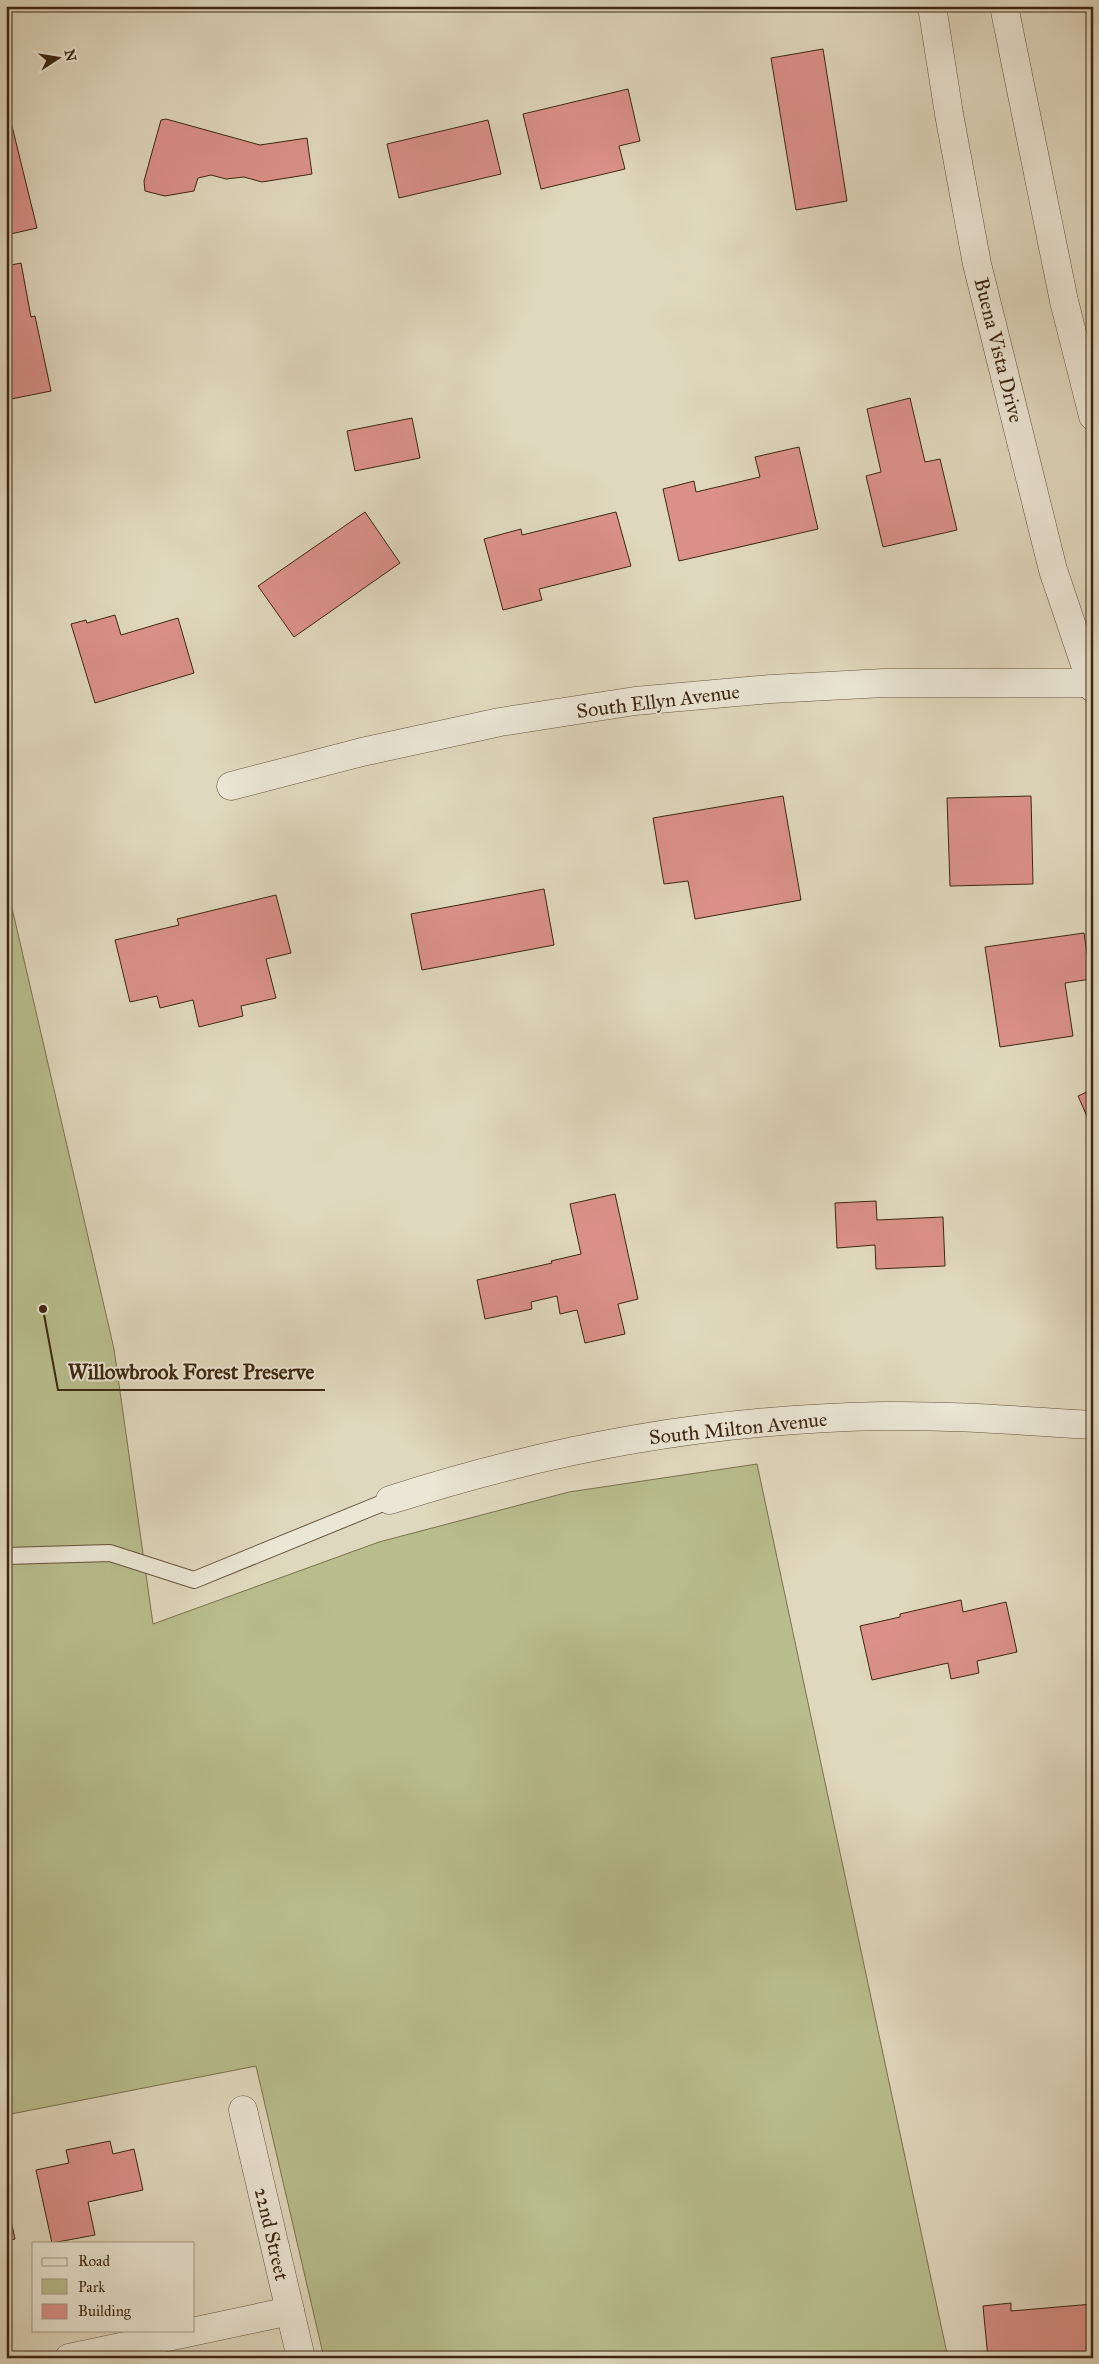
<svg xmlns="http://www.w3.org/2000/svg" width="1099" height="2364" font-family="'IM FELL Great Primer',serif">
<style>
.green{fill:#b8bd8d;stroke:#7a724e}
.building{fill:#db918a;stroke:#3c2710}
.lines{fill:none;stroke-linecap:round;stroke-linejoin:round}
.lane-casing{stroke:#65533c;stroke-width:18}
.street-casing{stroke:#65533c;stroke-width:29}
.lane{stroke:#ebe6d5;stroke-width:16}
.street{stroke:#ebe6d5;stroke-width:28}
.labels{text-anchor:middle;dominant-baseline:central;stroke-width:4;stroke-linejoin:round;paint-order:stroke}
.street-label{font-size:20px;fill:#3c2710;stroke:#ebe6d5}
.leader{fill:none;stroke:#3c2710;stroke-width:2}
.callout-dot{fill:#3c2710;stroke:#ebe6d5;stroke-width:2}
.callout-label{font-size:21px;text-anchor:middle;font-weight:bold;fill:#3c2710;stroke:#ebe6d5;stroke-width:4;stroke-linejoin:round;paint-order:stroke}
</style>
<rect width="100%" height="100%" fill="#e0d8be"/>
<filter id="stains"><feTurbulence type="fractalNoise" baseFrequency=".004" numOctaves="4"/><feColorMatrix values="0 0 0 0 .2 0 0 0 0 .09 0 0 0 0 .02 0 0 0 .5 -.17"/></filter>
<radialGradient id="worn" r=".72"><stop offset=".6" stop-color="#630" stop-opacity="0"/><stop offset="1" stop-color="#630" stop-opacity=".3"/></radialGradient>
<path class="green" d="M6,882l108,467 39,275 226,-82 190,-50 188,-28 191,894h-624l-68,-292 -250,49z"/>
<g class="building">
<path d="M823,49l24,152 -51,9 -25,-152z"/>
<path d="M628,89l12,52 -21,5 6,23 -84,20 -18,-75z"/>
<path d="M10,118l27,110 -31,7v-116z"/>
<path d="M166,119l94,26 47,-7 5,36 -50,8 -18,-5 -18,2 -15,-4 -13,3 -4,13 -29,5 -20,-5 -1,-10 17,-61z"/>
<path d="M488,120l13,54 -102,24 -12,-54z"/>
<path d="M21,263l10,54 4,-1 16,75 -45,9v-134z"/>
<path d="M910,398l15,64 15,-3 17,71 -74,17 -17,-71 15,-4 -14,-63z"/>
<path d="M412,418l8,40 -65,13 -8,-40z"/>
<path d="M799,447l19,82 -139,32 -16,-72 31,-8 2,11 64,-15 -5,-20z"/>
<path d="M365,512l35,51 -106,74 -36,-51z"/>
<path d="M616,512l15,54 -92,23 3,11 -39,10 -19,-71 37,-10 1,6z"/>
<path d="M115,615l6,20 57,-17 16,55 -99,30 -24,-79 15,-4 1,3z"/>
<path d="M783,796l18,104 -106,19 -7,-38 -24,3 -11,-66z"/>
<path d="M1031,796l2,88 -83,2 -3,-88z"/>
<path d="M544,889l10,56 -132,25 -11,-56z"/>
<path d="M276,895l15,58 -25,6 10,39 -35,8 2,10 -44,11 -6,-27 -33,8 -3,-12 -27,6 -15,-62 64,-15 -2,-6z"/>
<path d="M1084,933l7,46 -26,4 8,53 -73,11 -15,-100z"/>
<path d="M1093,1089v41l-15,-34z"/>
<path d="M615,1194l23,105 -20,5 7,30 -40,9 -8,-33 -17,4 -3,-18 -26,6 1,7 -47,10 -8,-39 75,-17 -1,-2 30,-7 -11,-50z"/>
<path d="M876,1201l1,19 66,-3 2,49 -69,3 -1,-24 -38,3 -2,-45z"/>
<path d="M961,1600l2,12 43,-10 11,50 -40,9 2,12 -28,6 -3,-16 -76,17 -12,-54 40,-9v-3z"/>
<path d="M110,2141l3,13 21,-5 9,41 -55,12 7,33 -43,8 -16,-73 33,-7 -3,-13z"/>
<path d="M6,2197l9,42 -9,2z"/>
<path d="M1011,2303v8l82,-7v54h-105l-5,-52z"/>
</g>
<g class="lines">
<defs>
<path id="lane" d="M6,1556l104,-3 84,27 196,-80"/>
<g id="street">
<path d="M932,6l17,108 28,150 76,306 40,118"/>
<path d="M1004,6l60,295 29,115"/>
<path d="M231,786l131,-34 138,-30 135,-21 136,-12 113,-6h209"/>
<path d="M390,1500c166,-53 321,-81 495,-84 69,-1 139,5 208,9"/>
<path d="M243,2110l58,248"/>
<path d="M69,2358l221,-47"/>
</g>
</defs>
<use href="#lane" class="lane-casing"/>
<use href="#street" class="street-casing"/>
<use href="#lane" class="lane"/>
<use href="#street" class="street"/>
</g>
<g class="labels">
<g class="street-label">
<text transform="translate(999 350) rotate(76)">Buena Vista Drive</text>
<text transform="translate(658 701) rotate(-7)">South Ellyn Avenue</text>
<text transform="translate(738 1428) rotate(-6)">South Milton Avenue</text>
<text transform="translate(272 2234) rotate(77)">22nd Street</text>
</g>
</g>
<path class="leader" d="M43 1309L58 1390H325"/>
<circle class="callout-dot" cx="43" cy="1309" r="5"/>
<g class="callout-label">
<text x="191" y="1379">Willowbrook Forest Preserve</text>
</g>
<rect width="1099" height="2364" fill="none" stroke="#e0d8be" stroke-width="25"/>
<rect x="8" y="8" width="1084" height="2349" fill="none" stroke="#3c2710" stroke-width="2.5"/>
<rect x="12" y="12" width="1074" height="2339" fill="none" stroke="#3c2710"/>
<rect x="32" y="2242" width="162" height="90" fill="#ebe6d5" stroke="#a59a86"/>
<rect x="42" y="2258" width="25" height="8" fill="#ebe6d5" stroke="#a59a86"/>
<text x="78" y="2266" font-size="15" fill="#3c2710">Road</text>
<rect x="42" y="2279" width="25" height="15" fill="#b8bd8d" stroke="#a59a86"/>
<text x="78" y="2292" font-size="15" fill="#3c2710">Park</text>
<rect x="42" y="2304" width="25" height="15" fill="#db918a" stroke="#a59a86"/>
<text x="78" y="2316" font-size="15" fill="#3c2710">Building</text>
<g transform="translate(58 58) rotate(78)" stroke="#ebe6d5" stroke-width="4" paint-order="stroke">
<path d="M0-4L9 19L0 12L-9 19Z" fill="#3c2710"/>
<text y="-8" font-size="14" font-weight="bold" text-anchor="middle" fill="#3c2710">N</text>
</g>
<rect width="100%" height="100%" filter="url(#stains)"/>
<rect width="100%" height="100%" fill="url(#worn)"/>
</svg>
